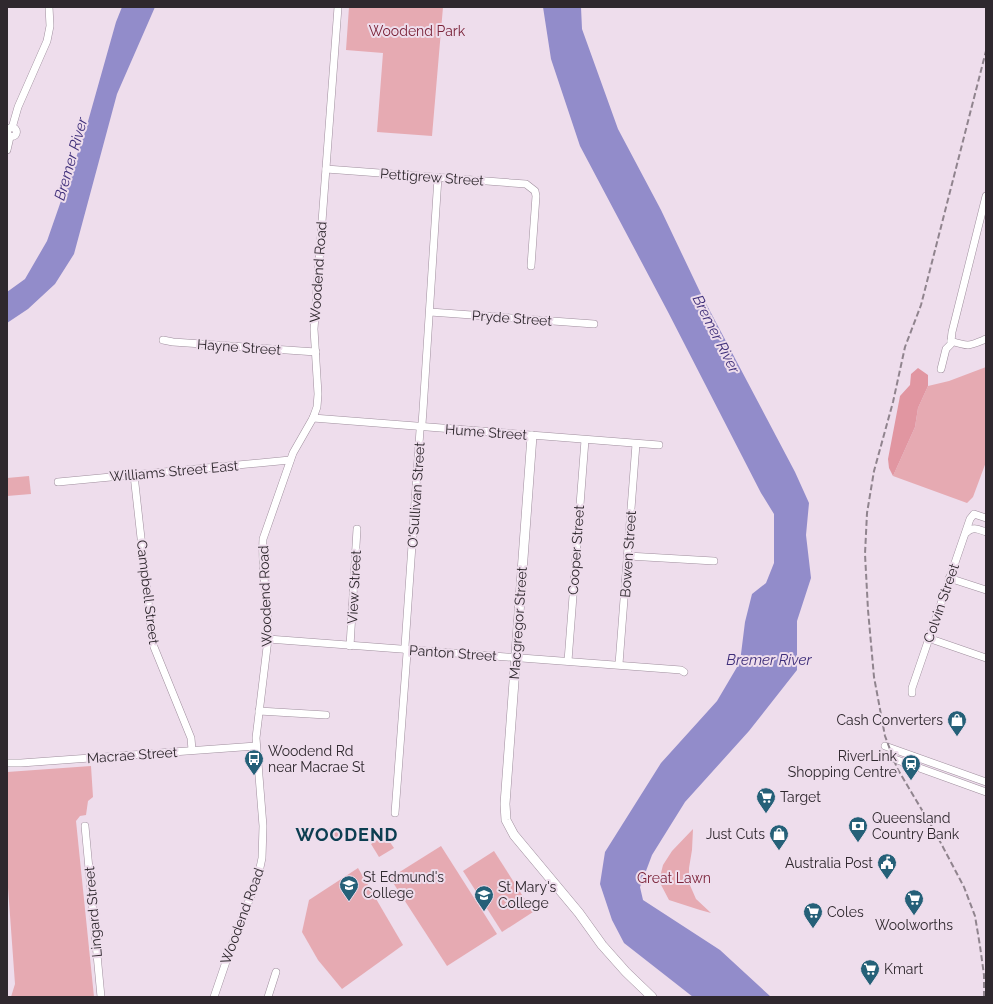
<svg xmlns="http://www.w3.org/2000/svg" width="993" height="1004" font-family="Raleway,sans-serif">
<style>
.green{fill:#e6aab2}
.forest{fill:#e196a1}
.water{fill:#928cca}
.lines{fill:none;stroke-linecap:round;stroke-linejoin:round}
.street-casing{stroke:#9f8e9d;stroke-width:8}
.secondary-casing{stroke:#9f8e9d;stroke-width:10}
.street{stroke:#fff;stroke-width:7}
.secondary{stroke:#fff;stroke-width:9}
.rail{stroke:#90848e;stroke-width:2;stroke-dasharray:6 3;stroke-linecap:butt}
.labels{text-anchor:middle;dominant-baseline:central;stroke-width:4;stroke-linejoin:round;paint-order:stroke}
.park-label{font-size:14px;fill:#7a2238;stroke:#eeddec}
.street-label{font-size:14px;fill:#2f282e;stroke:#eeddec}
.poi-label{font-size:14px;fill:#2f282e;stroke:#eeddec;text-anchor:start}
.water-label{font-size:15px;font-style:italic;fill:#3f2f7a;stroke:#eeddec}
.district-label{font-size:18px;font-weight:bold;letter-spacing:1px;fill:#0c3e51;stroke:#eeddec}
</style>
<rect width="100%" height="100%" fill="#eeddec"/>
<g class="green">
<path d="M349,7h94l-11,129 -55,-4 6,-79 -37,-3z"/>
<path d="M986,367v95l-13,35 -6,6 -74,-27 22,-49 3,-19 10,-22 21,-5z"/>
<path d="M29,476l2,18 -24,2v-18z"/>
<path d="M91,766l2,31 -5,4 -2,14 -6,1 -4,5 18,176h-83l4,-13 -8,-110v-102z"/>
<path d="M330,828l14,1 -2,12 -13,-2z"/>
<path d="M693,829l-1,21 -3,18v15l7,16 15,14 -11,-3 -31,-10 -10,-19 4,-16 9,-14z"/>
<path d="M385,835l9,13 -15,9 -8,-13z"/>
<path d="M441,846l56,88 -50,32 -57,-88z"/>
<path d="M494,851l39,61 -31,20 -39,-61z"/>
<path d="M358,868l45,77 -61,44 -24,-29 -16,-28 7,-32z"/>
</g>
<path class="forest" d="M918,368l10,7v11l-10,22 -3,19 -22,49 -4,-8 -1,-9 12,-63 10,-11 1,-11z"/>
<g class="water">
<path d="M122,7h33l-38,87 -43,160 -19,30 -27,25 -21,14v-31l18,-13 22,-38 38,-109 31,-110z"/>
<path d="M543,7h38l1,22 36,100 43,81 40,84 94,178 14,31 -3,32 5,43 -14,43v49l-48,61 -64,71 -33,53 -12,32 3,13 77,50 51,47h-78l-69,-54 -12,-23 -12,-36 5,-32 56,-89 56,-62 23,-39 5,-40 7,-28 14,-11 8,-20v-49l-13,-21 -93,-181 -88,-166 -29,-87z"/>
</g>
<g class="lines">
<defs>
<g id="street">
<circle cx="12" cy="132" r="4.5"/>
<path d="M12,128l6,-21 29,-66 3,-15 -1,-19"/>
<path d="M7,150l3,-13"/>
<path d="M326,169l200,15 9,7 1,5 -5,70"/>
<path d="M986,196l-34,136 -1,9c18,6 18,5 35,-2"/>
<path d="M430,312l164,12"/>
<path d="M163,340l10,2 143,10"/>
<path d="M941,369l5,-20 5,-5v-3"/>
<path d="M313,418l346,27"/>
<path d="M134,475l18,162 2,10 37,91 1,12"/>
<path d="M58,482l232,-22"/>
<path d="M966,533c6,-7 12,-4 20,-1"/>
<path d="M628,556l86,5"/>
<path d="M949,578l37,12"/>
<path d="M928,638l58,20"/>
<path d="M268,639l413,31 3,2"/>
<path d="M350,646l7,-117"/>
<path d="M568,661l17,-221"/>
<path d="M619,664l17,-220"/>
<path d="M912,693v-5l58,-169 4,-5 12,4"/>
<path d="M259,711l67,4"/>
<path d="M885,746l101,36"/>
<path d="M889,757l97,35"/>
<path d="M7,763h14l235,-17"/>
<path d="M395,813l12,-160 -2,-7 15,-216 2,-6c6,-82 11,-164 16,-247"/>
<path d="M85,826l16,171"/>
<path d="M214,997l16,-47 28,-73 4,-19 1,-32 -7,-88 12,-99c1,-33 -7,-66 -5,-100l30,-86 20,-35 4,-11 1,-13 -4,-65 24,-322"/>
<path d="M268,997l8,-25"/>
</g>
<path id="secondary" d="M532,436l-27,368 1,16 8,15 65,78 23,32 24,27 26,25"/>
</defs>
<use href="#street" class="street-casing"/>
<use href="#secondary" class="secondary-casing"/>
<use href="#street" class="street"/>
<use href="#secondary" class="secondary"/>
<path class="rail" d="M984,997v-22l-4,-29 -5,-30 -11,-29 -29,-55 -38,-64 -12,-32 -11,-59 -6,-67 -3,-56 2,-41 7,-42 19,-69 12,-55 16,-42 65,-254"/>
</g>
<defs>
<symbol id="shop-pin" viewBox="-11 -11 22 30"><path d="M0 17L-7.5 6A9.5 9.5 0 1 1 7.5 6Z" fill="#256078" stroke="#eeddec"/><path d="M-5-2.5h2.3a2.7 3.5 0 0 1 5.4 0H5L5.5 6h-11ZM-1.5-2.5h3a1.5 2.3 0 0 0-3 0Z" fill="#fff"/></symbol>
<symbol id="bus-pin" viewBox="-11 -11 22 30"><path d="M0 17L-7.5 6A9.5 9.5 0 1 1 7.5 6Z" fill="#256078" stroke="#eeddec"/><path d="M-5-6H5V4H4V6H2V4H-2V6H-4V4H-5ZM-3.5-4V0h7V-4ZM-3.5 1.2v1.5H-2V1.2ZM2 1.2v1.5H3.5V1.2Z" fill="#fff"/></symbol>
<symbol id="station-pin" viewBox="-11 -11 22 30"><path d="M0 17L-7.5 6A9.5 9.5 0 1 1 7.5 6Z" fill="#256078" stroke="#eeddec"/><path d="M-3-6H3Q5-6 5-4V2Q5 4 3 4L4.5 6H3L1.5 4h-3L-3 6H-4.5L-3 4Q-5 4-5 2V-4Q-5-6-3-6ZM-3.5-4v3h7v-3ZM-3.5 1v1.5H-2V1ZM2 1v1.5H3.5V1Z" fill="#fff"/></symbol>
<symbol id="supermarket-pin" viewBox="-11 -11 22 30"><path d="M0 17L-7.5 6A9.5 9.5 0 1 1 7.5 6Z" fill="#256078" stroke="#eeddec"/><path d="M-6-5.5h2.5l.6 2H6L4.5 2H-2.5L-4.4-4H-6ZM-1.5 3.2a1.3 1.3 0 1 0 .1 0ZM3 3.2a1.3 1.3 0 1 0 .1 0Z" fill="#fff"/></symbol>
<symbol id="bank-pin" viewBox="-11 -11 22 30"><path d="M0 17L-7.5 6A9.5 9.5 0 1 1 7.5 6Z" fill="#256078" stroke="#eeddec"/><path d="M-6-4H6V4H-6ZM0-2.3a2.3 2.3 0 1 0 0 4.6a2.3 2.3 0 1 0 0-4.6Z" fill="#fff"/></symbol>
<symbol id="civic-pin" viewBox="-11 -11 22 30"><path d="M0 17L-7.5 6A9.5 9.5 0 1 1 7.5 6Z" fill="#256078" stroke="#eeddec"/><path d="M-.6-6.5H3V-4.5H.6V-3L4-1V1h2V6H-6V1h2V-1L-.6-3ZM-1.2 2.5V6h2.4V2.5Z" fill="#fff"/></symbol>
<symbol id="school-pin" viewBox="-11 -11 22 30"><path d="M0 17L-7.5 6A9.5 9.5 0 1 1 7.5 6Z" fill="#256078" stroke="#eeddec"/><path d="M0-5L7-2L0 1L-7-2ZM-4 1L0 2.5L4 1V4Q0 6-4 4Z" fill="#fff"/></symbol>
</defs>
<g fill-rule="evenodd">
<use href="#shop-pin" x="946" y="709" width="22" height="30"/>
<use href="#bus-pin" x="243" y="748" width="22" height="30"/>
<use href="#station-pin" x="900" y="753" width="22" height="30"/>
<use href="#supermarket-pin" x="755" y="786" width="22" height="30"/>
<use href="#bank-pin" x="847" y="815" width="22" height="30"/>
<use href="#shop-pin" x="768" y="823" width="22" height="30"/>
<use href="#civic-pin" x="876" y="852" width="22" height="30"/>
<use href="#school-pin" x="338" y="874" width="22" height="30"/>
<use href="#school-pin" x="473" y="884" width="22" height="30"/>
<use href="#supermarket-pin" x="903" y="888" width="22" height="30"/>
<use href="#supermarket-pin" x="802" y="901" width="22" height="30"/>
<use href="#supermarket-pin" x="859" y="958" width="22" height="30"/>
</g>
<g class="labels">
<g class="park-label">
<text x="417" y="31">Woodend Park</text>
<text x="674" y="878">Great Lawn</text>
</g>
<g class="street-label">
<text transform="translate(432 177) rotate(4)">Pettigrew Street</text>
<text transform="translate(318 272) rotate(-86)">Woodend Road</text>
<text transform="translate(512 318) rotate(4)">Pryde Street</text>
<text transform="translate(239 347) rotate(4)">Hayne Street</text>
<text transform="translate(486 432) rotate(4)">Hume Street</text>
<text transform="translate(174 471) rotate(-5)">Williams Street East</text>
<text transform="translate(416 495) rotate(-86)">O'Sullivan Street</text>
<text transform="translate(576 550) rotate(-86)">Cooper Street</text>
<text transform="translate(628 554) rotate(-86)">Bowen Street</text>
<text transform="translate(354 587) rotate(-87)">View Street</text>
<text transform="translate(148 592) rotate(83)">Campbell Street</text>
<text transform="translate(265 596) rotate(-92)">Woodend Road</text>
<text transform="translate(941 603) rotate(-71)">Colvin Street</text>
<text transform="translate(518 623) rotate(-86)">Macgregor Street</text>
<text transform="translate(453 653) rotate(4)">Panton Street</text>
<text transform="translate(132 755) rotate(-4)">Macrae Street</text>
<text transform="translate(93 912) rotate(-95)">Lingard Street</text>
<text transform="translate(242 916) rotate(-70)">Woodend Road</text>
</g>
<g class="poi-label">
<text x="943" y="720" text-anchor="end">Cash Converters</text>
<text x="268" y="751">Woodend Rd<tspan x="268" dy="16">near Macrae St</tspan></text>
<text x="897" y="756" text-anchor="end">RiverLink<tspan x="897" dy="16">Shopping Centre</tspan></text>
<text x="780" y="797">Target</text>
<text x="872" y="818">Queensland<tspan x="872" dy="16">Country Bank</tspan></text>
<text x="765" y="834" text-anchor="end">Just Cuts</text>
<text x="873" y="863" text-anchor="end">Australia Post</text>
<text x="363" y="877">St Edmund's<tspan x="363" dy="16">College</tspan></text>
<text x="498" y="887">St Mary's<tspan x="498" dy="16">College</tspan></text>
<text x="827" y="912">Coles</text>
<text x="914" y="925" text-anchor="middle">Woolworths</text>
<text x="884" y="969">Kmart</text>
</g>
<g class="water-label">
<text transform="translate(71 159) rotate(-74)">Bremer River</text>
<text transform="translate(716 334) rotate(63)">Bremer River</text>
<text x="769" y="660">Bremer River</text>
</g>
<g class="district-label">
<text x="347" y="834">WOODEND</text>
</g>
</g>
<rect width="993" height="1004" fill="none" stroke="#2f282e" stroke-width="16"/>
</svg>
